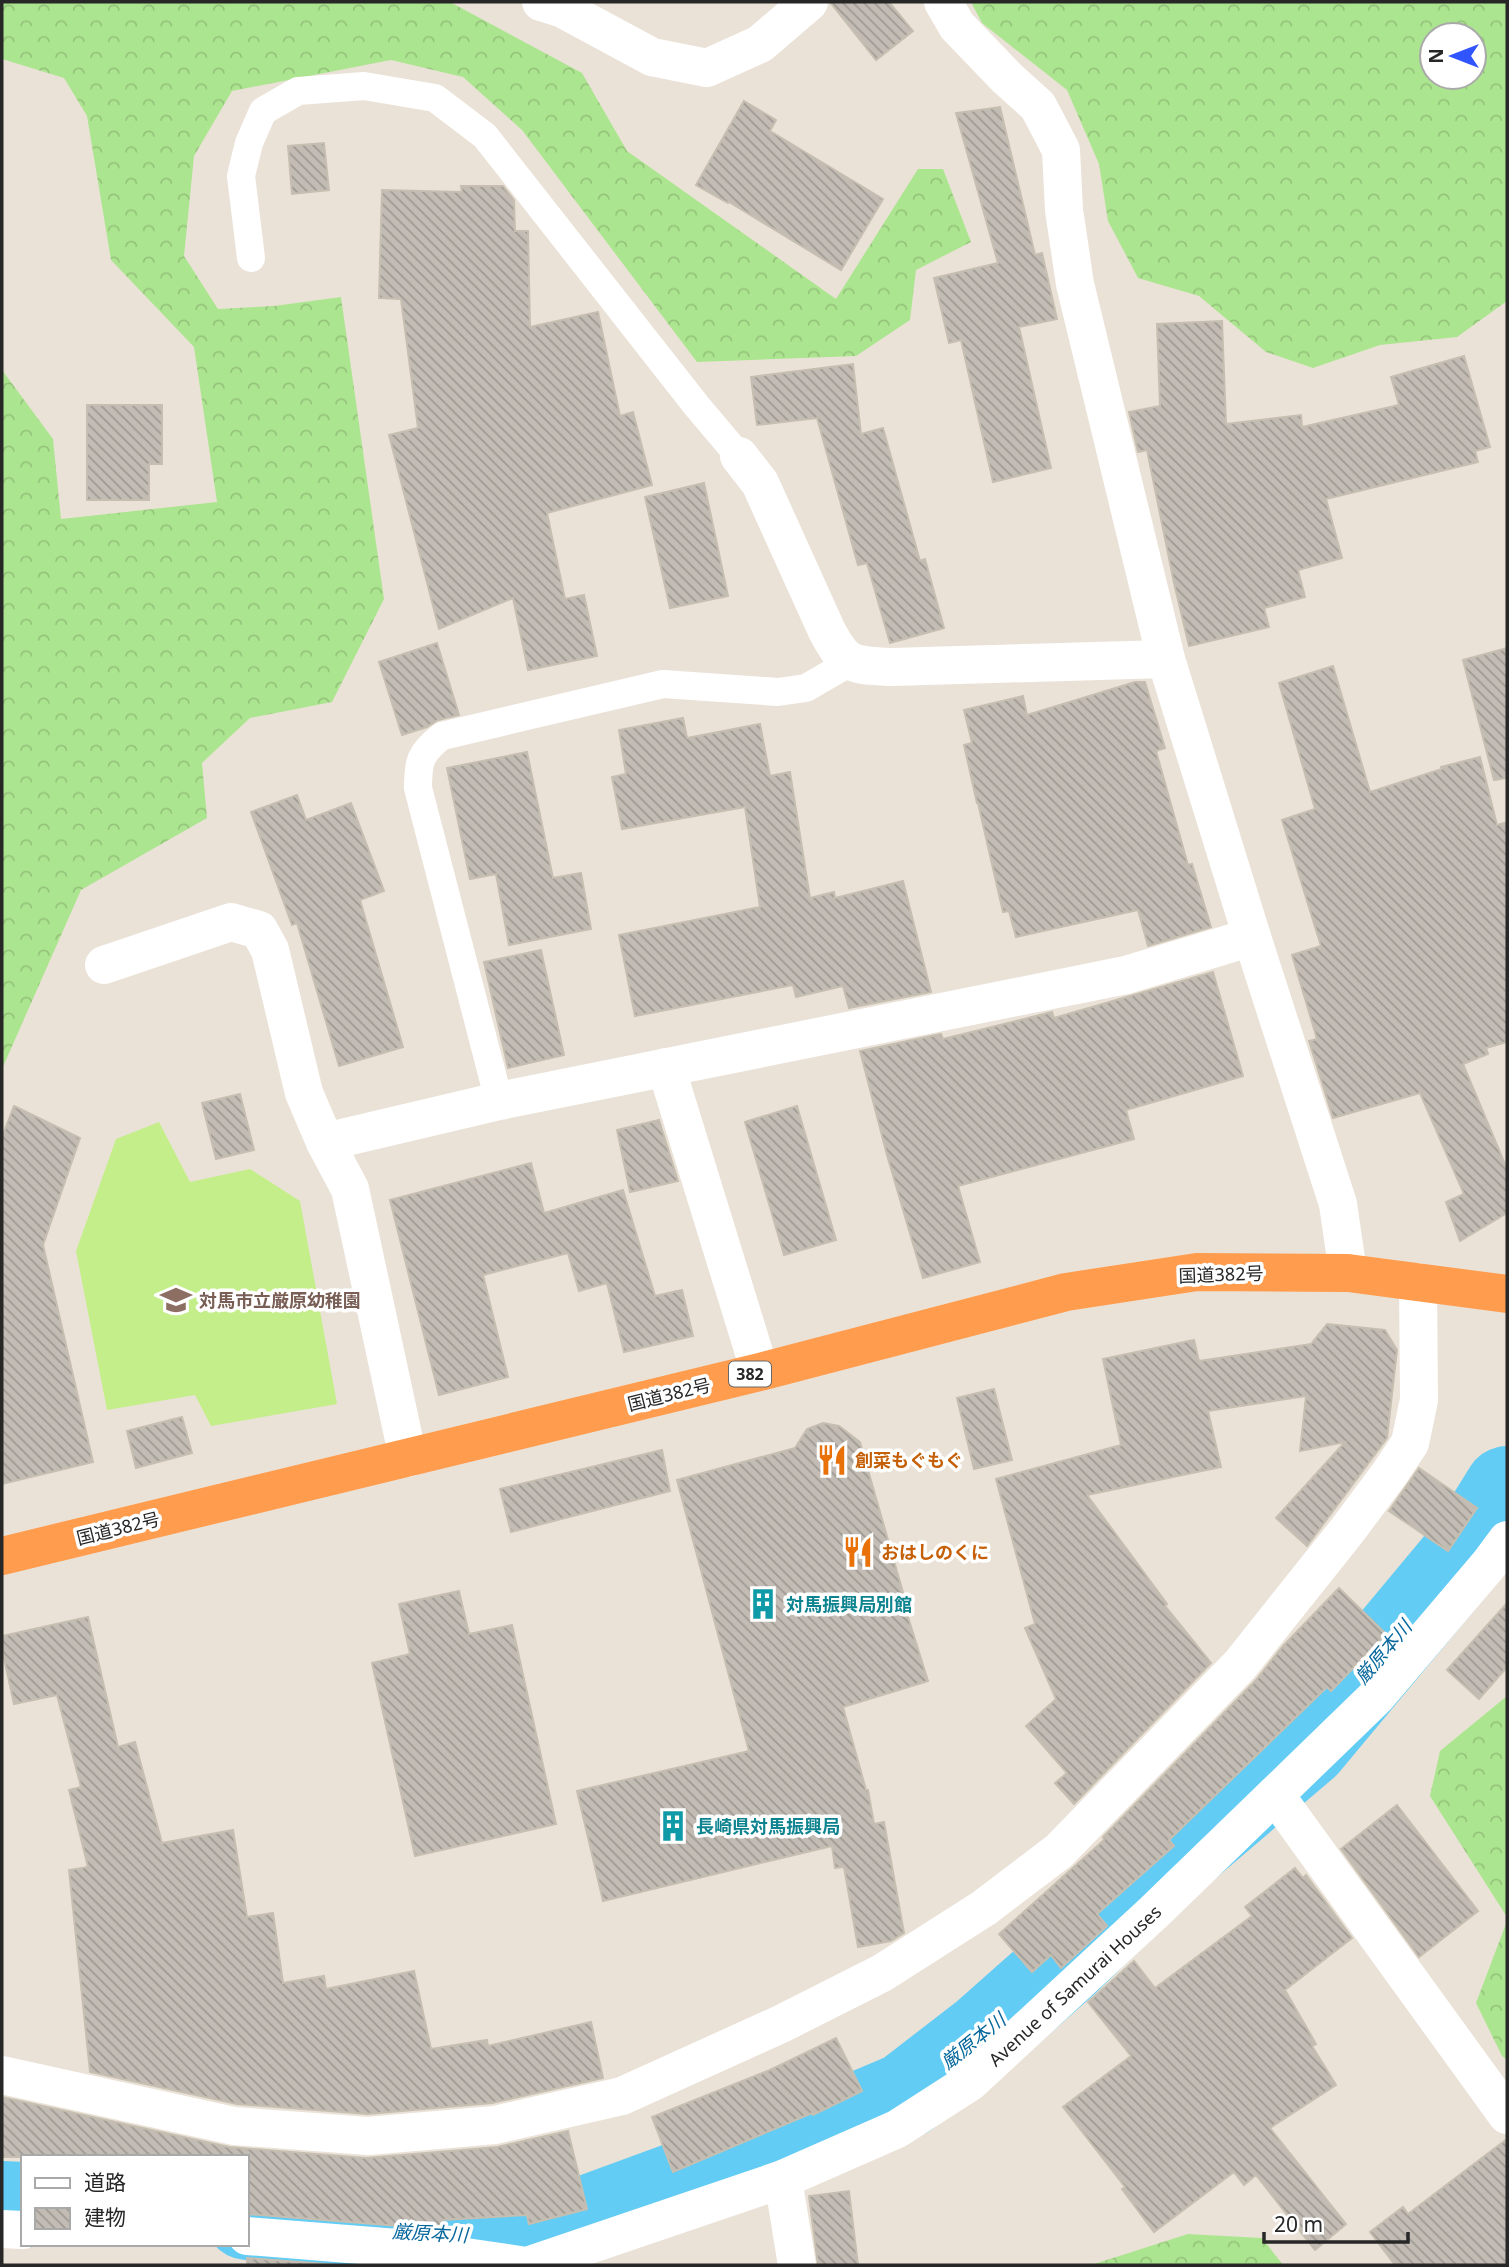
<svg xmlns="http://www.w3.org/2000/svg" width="1509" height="2267" font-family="'Noto Sans','Noto Sans JP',sans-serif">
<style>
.forest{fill:url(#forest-crowns);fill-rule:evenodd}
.pitch{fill:#c3ee8a}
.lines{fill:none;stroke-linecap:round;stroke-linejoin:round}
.river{stroke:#63ccf4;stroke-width:86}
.building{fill:url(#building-back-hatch);stroke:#c6bfb1;stroke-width:2}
.lane{stroke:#fff;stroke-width:28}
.street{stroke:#fff;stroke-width:38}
.highway{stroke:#ff9c4e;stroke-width:38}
.labels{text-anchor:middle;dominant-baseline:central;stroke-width:7;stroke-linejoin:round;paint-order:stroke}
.shield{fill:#fff;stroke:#686868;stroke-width:2}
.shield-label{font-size:16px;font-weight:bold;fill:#272727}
.street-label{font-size:18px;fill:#272727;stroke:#fff}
.education-label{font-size:18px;font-weight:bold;fill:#785e54;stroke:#fff;text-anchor:start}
.food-label{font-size:18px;font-weight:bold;fill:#c56008;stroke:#fff;text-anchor:start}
.culture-label{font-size:18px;font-weight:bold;fill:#0d838f;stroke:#fff;text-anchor:start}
.water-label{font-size:19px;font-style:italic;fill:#06679c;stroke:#fff}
</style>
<defs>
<pattern id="forest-crowns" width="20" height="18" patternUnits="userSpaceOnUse" patternTransform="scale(1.75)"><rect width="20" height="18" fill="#ace58f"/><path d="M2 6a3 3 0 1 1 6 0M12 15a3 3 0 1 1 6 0" fill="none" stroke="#94c47b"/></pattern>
<pattern id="building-back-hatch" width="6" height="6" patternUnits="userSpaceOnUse" patternTransform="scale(1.75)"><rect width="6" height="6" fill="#c2bcb4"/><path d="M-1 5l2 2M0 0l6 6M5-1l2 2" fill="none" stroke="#9e9992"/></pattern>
</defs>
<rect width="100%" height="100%" fill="#ebe2d7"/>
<g class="forest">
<path d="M2,2h448l132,71 45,78 209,148 82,-130h25l28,73 -55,28 -6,50 -54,36 -159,6 -175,-232 -59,-53 -72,-17 -159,31 -38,65 -10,100 34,53 56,-3 67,-9 43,302 -52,103 -82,16 -48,45 5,55 -126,72 -79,179v-699l51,69 8,80 156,-17 -23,-155 -83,-87 -24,-144 -23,-38 -62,-19z"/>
<path d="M971,2h536v299l-50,36 -77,8 -67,23 -47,-16 -67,-56 -61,-18 -30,-57 -9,-57 -32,-74 -85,-67zM1432,35h42v42h-42z"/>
<path d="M1507,1696v221l-77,-121 10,-45z"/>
<path d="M1507,1921v139l-5,-4 -26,-53z"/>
<path d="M1188,2234l74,4 21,27h-192z"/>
</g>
<path class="pitch" d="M159,1122l31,60 60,-13 50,32 37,203 -126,22 -16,-31 -88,15 -31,-159 40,-112z"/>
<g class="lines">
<g class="river">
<path d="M2,2204l21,1"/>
<path d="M247,2217l183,17 109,2 251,-92 116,-49 79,-61 81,-72 99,-97 141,-120 165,-198 36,-58"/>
</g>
</g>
<g class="building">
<path d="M830,2h59l24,29 -37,29z"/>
<path d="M744,101l32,19 -6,11 113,68 -42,71 -112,-68 -1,1 -32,-18z"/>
<path d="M1000,107l35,148 7,-2 15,66 -38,8 32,141 -58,14 -32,-142 -12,3 -15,-65 64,-15 -42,-150z"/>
<path d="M324,143l5,47 -37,4 -4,-48z"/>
<path d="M461,186h42l11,14 1,31h13l2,96 68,-15 22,104 13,-4 19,73 -105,28 18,86 19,-4 13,61 -69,14 -15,-72 -74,31 -50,-194 29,-7 -17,-129 -22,-1 3,-108 80,2z"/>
<path d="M1222,321l4,103 75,-9 1,12 97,-22 -8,-28 73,-21 26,91 -15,4 3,11 -152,37 16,59 -44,12 7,27 -41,11 5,19 -80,19 -15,-63 -27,-133 -9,2 -9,-40 31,-6 -3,-82z"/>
<path d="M853,364l8,70 22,-6 37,133 5,-2 19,69 -54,15 -23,-80 -9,2 -41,-147 -60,7 -6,-48z"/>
<path d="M87,405h75v59h-13v36h-62z"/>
<path d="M704,483l24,113 -58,12 -25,-111z"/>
<path d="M437,643l22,72 -21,5 -11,7 -25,8 -23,-73z"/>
<path d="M1507,648v130l-13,2 -31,-120z"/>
<path d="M1333,666l37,126 72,-23 -1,-2 39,-10 17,68 10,-3v220l-21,6 2,6 -25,10 44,105v44l-47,28 -14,-39 18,-8 -44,-101 -87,25 -24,-77 8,-2 -25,-84 29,-9 -39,-126 33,-11 -36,-126z"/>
<path d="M1135,682h10l20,66 -9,3 32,114 4,-1 19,63 -63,19 -10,-36 -122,27 -7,-26 -6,1 -25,-109h-1l-13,-58 8,-2 -8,-33 59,-14 4,19z"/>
<path d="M683,718l4,20 73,-14 10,52 20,-4 20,126 24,-6 1,6 68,-17 28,111 -82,16 -6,-22 -47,11 -3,-12 -158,31 -16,-81 141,-28 -15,-100 -123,22 -10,-52 14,-3 -7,-44z"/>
<path d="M527,752l26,126 28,-5 10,56 -82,16 -13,-71 -26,5 -23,-111z"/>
<path d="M297,795l9,25 45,-17 33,88 -24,9 43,147 -64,19 -42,-143 -5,2 -41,-113z"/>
<path d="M541,950l23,105 -56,13 -24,-106z"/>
<path d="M1213,972l30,104 -117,34 8,29 -176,47 22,76 -57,16 -36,-123 -27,-104 81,-17 2,5 109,-27 2,6z"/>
<path d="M240,1094l14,56 -38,9 -14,-56z"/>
<path d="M14,1106l66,32 -37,107 50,217 -91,22v-347z"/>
<path d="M797,1106l39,134 -52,15 -39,-133z"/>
<path d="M659,1120l19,61 -48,11 -13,-62z"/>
<path d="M531,1163l13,50 79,-23 32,106 27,-6 11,46 -69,16 -17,-69 -28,8 -11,-38 -85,22 25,102 -69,18 -49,-195z"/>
<path d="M1327,1324l58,6 12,20 -10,88 -80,108 -31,-28 69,-76 -45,9 6,-55 -98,15 13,56 -134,28 80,109 -2,2 46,57 -137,141 -19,-21 12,-10 -41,-47 30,-27 -31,-71 10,-4 -39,-145 125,-34 -18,-86 91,-19 5,21 112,-17z"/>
<path d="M994,1389l18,71 -38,9 -17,-71z"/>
<path d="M182,1417l10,36 -56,15 -9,-37z"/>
<path d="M823,1423l16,3 21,16 46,161 -2,1 24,77 -85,26 23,83h2l6,34 10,-2 20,111 -13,8 -33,6 -14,-80 -9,1 -3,-22 -229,55 -26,-110 172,-40 -72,-271 118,-32 12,-19z"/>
<path d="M662,1450l8,41 -159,41 -11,-43z"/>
<path d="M1419,1468l58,40 -29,43 -59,-40z"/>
<path d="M1339,1588l47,46 -55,57 -4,-4 -158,153 5,6 -77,68 10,12 -46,42 -10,-13 -19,17 -33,-38 105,-94 -1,-3 153,-157 27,-34z"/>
<path d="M459,1591l10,43 43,-9 44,199 -141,32 -43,-193 38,-9 -11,-50z"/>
<path d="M1507,1603v64l-28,32 -32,-29z"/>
<path d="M88,1617l30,130 17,-5 27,101 71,-13 14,87 26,-4 10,70 41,-7 2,13 88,-18 17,78 56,-9 1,6 103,-24 12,56 -111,25 -124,11 -131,-10 -147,-32 -21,-202 19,-3 -19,-77 12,-3 -24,-92 -43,9 -12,-55v-13z"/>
<path d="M1397,1805l81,106 -59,46 -78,-108z"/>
<path d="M1295,1868l8,10 3,-3 46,63 -67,52 31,54 -4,2 24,39 -66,43 76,96 -31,26 -59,-75 -12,10 -10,-13 -80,60 -32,-43 3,-2 -62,-80 68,-51 -43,-54 46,-41 21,27 97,-72 -7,-9z"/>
<path d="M836,2038l26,53 -49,24 -1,-2 -139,59 -21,-55 118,-47z"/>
<path d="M2,2097l227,50 137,11 131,-11 71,-16 19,78 -58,15 -2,-9 -85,5v11l-30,-4 -165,-13v-57h-245z"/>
<path d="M1507,2139v126h-112l-25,-33 33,-25 5,7z"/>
<path d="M849,2191l9,74h-40l-9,-69z"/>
<path d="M247,2258l92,7h-92z"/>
</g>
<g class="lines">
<g class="lane">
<path d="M251,258l-10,-82 8,-33 14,-32 35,-20 66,-5 71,12 50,38 211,269 43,51"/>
<path d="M499,1101l-81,-313c0,-27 2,-35 24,-52l221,-52 115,8 28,-4 43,-25"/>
</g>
<g class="street">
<path d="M541,2l22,7 89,48 55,11 53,-24 49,-42"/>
<path d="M943,2l14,24 50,52 31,28 23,44 3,60 11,74 91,375 86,278 86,267 10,69"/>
<path d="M739,456l21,27 67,148c19,36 26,34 65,36l274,-8"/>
<path d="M104,965l127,-43 28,8 11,20 34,143 21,49 25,47 58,269"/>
<path d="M666,1067l94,305"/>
<path d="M325,1142l174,-41 627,-126 126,-38"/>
<path d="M1276,1796l231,319"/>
<path d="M2,2075l232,51 134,10 127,-11 127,-29 159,-72 101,-51 102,-65 75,-57 181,-186 106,-133 44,-59 20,-30 9,-43 -1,-118"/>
<path d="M783,2179l14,86"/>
<path d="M2,2229l21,1"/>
<path d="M247,2236l163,13 110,16"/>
<path id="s1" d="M530,2265l253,-86 114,-50 73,-47 184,-170 223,-216 113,-133 17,-23"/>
</g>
<path class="highway" d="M2,1556l758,-184 306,-80 131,-20 151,1 159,21"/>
</g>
<defs>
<symbol id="school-bare" viewBox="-9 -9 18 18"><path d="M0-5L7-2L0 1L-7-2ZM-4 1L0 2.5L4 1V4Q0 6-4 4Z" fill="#8d6e63" stroke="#fff" stroke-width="2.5" paint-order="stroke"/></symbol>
<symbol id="restaurant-bare" viewBox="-9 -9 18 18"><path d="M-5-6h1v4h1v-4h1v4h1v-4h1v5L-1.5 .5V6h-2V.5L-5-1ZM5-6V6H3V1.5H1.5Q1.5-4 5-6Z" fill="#e8710a" stroke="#fff" stroke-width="2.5" paint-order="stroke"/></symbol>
<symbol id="building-bare" viewBox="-9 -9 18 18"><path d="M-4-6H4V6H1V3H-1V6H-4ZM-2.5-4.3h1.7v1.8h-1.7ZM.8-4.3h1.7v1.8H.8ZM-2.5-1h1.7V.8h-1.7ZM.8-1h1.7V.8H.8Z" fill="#0f9aa8" stroke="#fff" stroke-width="2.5" paint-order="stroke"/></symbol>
</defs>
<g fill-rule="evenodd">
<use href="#school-bare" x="154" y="1278" width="44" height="44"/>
<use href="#restaurant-bare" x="810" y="1438" width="44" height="44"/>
<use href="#restaurant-bare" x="836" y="1530" width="44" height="44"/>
<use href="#building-bare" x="741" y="1582" width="44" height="44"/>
<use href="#building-bare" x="651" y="1804" width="44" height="44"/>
</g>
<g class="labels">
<rect class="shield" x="729" y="1361.5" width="42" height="25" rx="5"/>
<g class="shield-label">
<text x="750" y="1374">382</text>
</g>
<g class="street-label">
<text transform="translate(1221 1274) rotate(-2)">国道382号</text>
<text transform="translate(669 1394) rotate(-14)">国道382号</text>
<text transform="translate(118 1528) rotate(-14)">国道382号</text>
<text stroke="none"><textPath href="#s1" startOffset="621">Avenue of Samurai Houses</textPath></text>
</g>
<g class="education-label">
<text x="199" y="1300">対馬市立厳原幼稚園</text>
</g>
<g class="food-label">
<text x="855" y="1460">創菜もぐもぐ</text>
<text x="881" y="1552">おはしのくに</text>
</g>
<g class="culture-label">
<text x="786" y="1604">対馬振興局別館</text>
<text x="696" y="1826">長崎県対馬振興局</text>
</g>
<g class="water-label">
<text transform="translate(1383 1652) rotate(-50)">厳原本川</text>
<text transform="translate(973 2041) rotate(-39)">厳原本川</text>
<text transform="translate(430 2233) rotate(3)">厳原本川</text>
</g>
</g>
<rect width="1509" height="2267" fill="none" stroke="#272727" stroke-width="7"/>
<rect x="21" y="2155" width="228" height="91" fill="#ffffff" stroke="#a9a9a9" stroke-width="2"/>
<rect x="35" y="2178" width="35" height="10" fill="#ffffff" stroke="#a9a9a9" stroke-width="2"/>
<text x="84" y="2190" font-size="21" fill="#272727">道路</text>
<rect x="35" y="2208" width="35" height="21" fill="url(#building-back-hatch)" stroke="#a9a9a9" stroke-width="2"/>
<text x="84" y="2225" font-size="21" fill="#272727">建物</text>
<g transform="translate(1453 56) rotate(270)"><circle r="33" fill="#ffffff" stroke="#a9a9a9" stroke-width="2"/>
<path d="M0-5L12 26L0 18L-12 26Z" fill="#3055ff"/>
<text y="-10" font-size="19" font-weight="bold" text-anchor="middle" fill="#272727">N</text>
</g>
<path d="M1264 2232v10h144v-10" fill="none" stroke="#272727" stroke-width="3.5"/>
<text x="1274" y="2232" font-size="21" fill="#272727" stroke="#ffffff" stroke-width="5" paint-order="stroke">20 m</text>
</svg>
